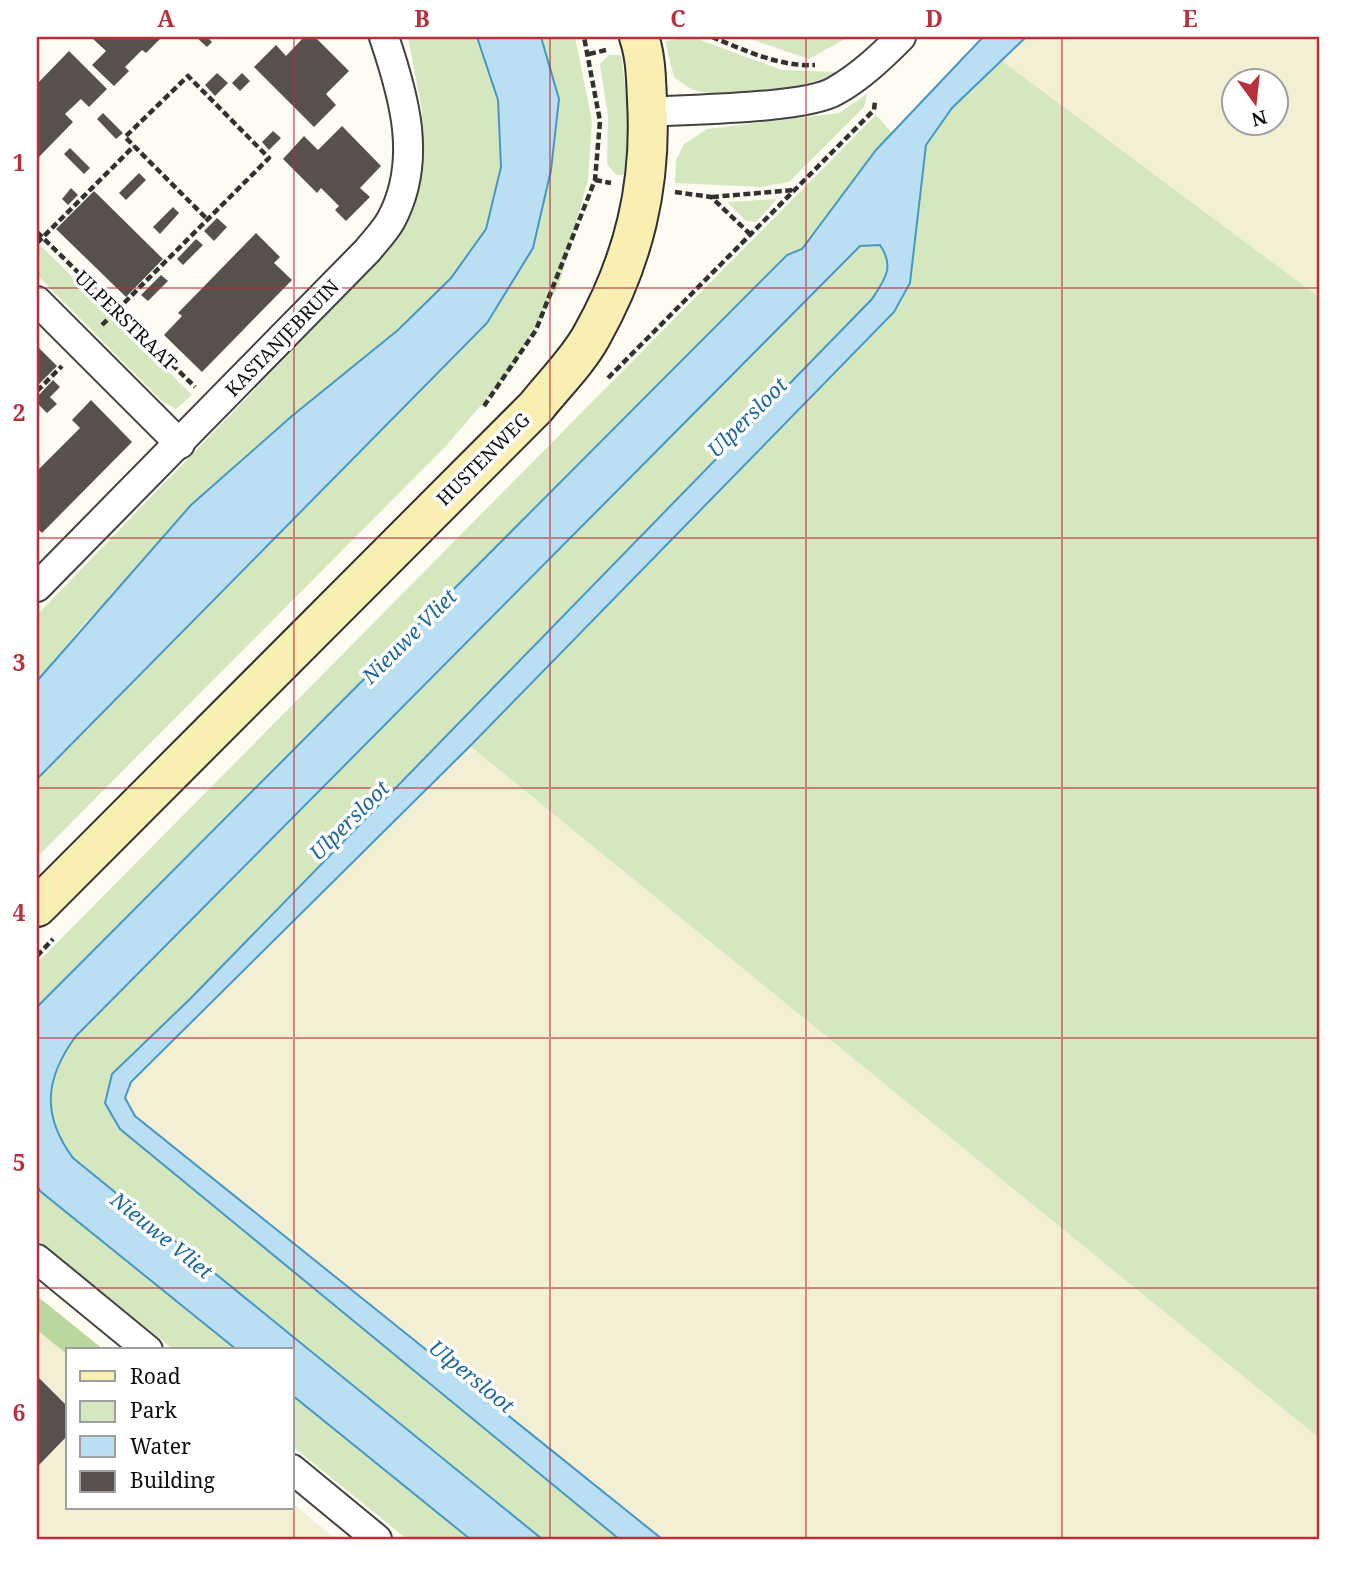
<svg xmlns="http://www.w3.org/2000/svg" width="1356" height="1576" font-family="'Noto Serif',serif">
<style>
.farmland{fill:#f3efd4;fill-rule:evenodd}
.green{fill:#d5e7be}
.forest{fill:#bad79e}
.water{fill:#badff2;stroke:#4697c5;stroke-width:2}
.building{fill:#57504c}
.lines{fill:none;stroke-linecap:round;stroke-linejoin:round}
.minor-casing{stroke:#424242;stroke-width:32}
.secondary-casing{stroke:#313131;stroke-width:42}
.path{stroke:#313131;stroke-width:4.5;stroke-dasharray:7 3.5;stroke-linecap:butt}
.minor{stroke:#fff;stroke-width:28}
.secondary{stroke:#faefb2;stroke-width:38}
.grid{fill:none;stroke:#b7303b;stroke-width:2;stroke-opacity:0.55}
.labels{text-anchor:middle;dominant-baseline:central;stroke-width:7;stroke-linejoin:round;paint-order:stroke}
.street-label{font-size:19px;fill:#0f0f0f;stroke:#fff}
.water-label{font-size:21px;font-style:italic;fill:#20699a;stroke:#fff}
.neatline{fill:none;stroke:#b7303b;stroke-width:2.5}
.grid-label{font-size:23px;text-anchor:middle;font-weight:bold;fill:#b7303b}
</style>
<rect width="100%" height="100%" fill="#fefbf3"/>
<g class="farmland">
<path d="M1026,37h293v260l-317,-236zM1234,80h42v42h-42z"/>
<path d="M470,746l849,692v101h-657l-528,-423 -9,-18 6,-16z"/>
<path d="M37,1330l31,25v153h224v-5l44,36h-299z"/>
</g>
<g class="green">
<path d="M408,37h69l21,63 3,67 -15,62 -35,49 -53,52 -106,86 -209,209 -46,56v-66l341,-353 23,-32 20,-84 1,-35z"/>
<path d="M541,37h34l17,84 -4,59 -29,105 -46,83 -68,79 -408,410v-78l450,-456 46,-75 26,-149z"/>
<path d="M692,37l90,33 59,2c-39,16 -102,29 -144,19 -8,-2 -16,-9 -23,-14l-9,-36z"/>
<path d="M744,37h104l-39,22z"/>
<path d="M609,55h12l8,64 -5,56h-8l-9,-11 1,-48 -8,-52z"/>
<path d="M1002,61l317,236v1141l-849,-692 424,-434 16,-29 16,-138 26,-37z"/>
<path d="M867,94l-3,13 -75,75 -29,5 -85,-4 1,-23 8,-16 23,-15 132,-16z"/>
<path d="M876,115l16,18 -90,116 -15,6 -750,752v-44z"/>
<path d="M777,199l-21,23 -10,-1 -19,-19z"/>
<path d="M37,242l155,153 -16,14 -13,-7 -126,-127z"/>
<path d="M870,243l10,2c15,22 6,34 -8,54l-682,700 -78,75 -7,29 15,26 499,410h-77l-469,-381c-32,-43 -28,-80 3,-122l784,-790z"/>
<path d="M37,1186l3,5 197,159h-63l-137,-111z"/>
<path d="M292,1395l178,144h-63l-115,-93z"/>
</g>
<path class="forest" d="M37,1296l67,54h-36v5l-31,-25z"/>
<g class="water">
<path d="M477,37h64l18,62 -8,71 -18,78 -46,75 -450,456v-98l154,-176 101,-89 106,-86 53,-52 35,-49 15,-62 -3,-67z"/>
<path d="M983,37h43l-74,71 -26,37 -16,138 -16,29 -424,434 -339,336 -6,16 10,18 527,423h-43l-499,-410 -15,-26 7,-29 78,-75 682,-700c13,-20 23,-32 8,-54l-20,1 -784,790c-31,42 -35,79 -3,122l469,381h-72l-178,-144v-45h-55l-197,-159 -3,-5v-179l750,-752 15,-6 74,-99z"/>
</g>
<g class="building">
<path d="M91,37h71l-16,16 -4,-3 -17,17 4,4 -15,15 -22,-21 14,-14z"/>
<path d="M196,37h11l5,5 -5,5z"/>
<path d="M304,37h11l34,34 -23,23 10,11 -22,22 -60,-60 22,-22 10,11z"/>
<path d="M69,51l38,38 -18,18 -8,-8 -16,15 8,8 -35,36 -1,-74z"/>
<path d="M217,73l11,10 -13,13 -10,-11z"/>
<path d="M242,73l8,8 -10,10 -8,-8z"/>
<path d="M103,113l20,20 -7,6 -19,-20z"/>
<path d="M342,126l39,40 -21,22 10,9 -24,24 -11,-11 4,-4 -18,-18 -4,5 -34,-34 21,-23 14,14z"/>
<path d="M273,131l8,7 -12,12 -7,-8z"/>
<path d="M70,148l20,20 -6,6 -20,-20z"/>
<path d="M139,173l7,7 -20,20 -7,-7z"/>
<path d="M71,188l7,7 -10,10 -6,-6z"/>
<path d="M94,191l69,68 -37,38 -70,-68z"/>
<path d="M173,207l6,6 -19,21 -7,-7z"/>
<path d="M217,218l10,9 -13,14 -10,-10z"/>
<path d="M256,233l24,24 -6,6 18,17 -90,92 -38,-37 18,-19 -4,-3z"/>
<path d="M196,239l7,6 -20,20 -6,-6z"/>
<path d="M161,275l7,6 -20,20 -7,-6z"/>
<path d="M37,346l20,20 -20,20z"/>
<path d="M53,380l7,7 -10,10 7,7 -10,9 -10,-10v-6z"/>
<path d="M91,400l41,42 -90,91 -5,-5v-57l43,-43 -8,-8z"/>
<path d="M37,1376l31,31v28l-31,32z"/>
</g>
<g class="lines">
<defs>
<g id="minor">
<path d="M648,112c41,-3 156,-3 187,-21 25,-14 46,-34 66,-54"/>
<path d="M37,301l143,143"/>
<path d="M37,587l331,-337c7,-9 17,-19 23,-30 32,-59 13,-124 -7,-183"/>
<path d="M37,1259l111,91"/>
<path d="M292,1469l85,70"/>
</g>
<path id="secondary" d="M37,907l499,-500c18,-23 42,-46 56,-72 42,-75 60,-150 55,-235 -1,-21 -1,-43 -8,-63"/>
</defs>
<use href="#minor" class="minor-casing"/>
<use href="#secondary" class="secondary-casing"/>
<g class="path">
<path d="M712,37c32,13 68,30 103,28"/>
<path d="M589,54l17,-4"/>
<path d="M595,180l16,3"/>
<path d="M675,192l36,5 39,37"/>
<path d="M712,197l82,-7"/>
<path d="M37,232l158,155"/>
<path d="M37,243l97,-97"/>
<path d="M102,325l167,-167 -81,-82 -63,61 83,83"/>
<path d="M608,378l266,-268 1,-9"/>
<path d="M37,391l25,-25"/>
<path d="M484,406l52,-76 59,-150 5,-59 -16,-84"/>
<path d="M37,956l16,-17"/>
</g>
<use href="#minor" class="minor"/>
<use href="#secondary" class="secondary"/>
</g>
<path class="grid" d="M294,37v1502M550,37v1502M806,37v1502M1062,37v1502M37,288h1282M37,538h1282M37,788h1282M37,1038h1282M37,1288h1282"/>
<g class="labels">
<g class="street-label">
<text transform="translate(126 320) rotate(44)">ULPERSTRAAT</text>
<text transform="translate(282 338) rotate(-46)">KASTANJEBRUIN</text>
<text transform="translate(483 459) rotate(-45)">HUSTENWEG</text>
</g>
<g class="water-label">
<text transform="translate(747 417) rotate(-45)">Ulpersloot</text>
<text transform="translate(409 636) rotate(-45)">Nieuwe Vliet</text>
<text transform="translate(349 820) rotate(-45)">Ulpersloot</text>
<text transform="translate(162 1235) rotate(39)">Nieuwe Vliet</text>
<text transform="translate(472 1376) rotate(39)">Ulpersloot</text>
</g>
</g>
<rect width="1356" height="1576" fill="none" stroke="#ffffff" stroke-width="77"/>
<rect x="66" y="1348" width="228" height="161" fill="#ffffff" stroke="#9f9f9f" stroke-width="2"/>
<rect x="80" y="1371" width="35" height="10" fill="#faefb2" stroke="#9f9f9f" stroke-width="2"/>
<text x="130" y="1384" font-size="21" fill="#0f0f0f">Road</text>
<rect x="80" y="1401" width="35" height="21" fill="#d5e7be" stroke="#9f9f9f" stroke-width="2"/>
<text x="130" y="1418" font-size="21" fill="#0f0f0f">Park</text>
<rect x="80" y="1436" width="35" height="21" fill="#badff2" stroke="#9f9f9f" stroke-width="2"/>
<text x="130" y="1454" font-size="21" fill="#0f0f0f">Water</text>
<rect x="80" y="1471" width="35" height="21" fill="#57504c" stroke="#9f9f9f" stroke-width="2"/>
<text x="130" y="1488" font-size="21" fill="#0f0f0f">Building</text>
<g transform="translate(1255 102) rotate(165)"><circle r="33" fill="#ffffff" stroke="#9f9f9f" stroke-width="2"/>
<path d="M0-5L12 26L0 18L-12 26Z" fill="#b7303b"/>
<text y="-10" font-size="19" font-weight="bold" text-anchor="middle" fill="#0f0f0f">N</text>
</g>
<rect x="38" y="38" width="1280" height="1500" class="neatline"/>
<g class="grid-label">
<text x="166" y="27">A</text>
<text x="422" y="27">B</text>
<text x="678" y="27">C</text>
<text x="934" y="27">D</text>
<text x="1190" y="27">E</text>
<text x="19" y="171">1</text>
<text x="19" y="421">2</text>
<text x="19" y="671">3</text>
<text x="19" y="921">4</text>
<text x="19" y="1171">5</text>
<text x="19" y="1421">6</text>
</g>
</svg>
